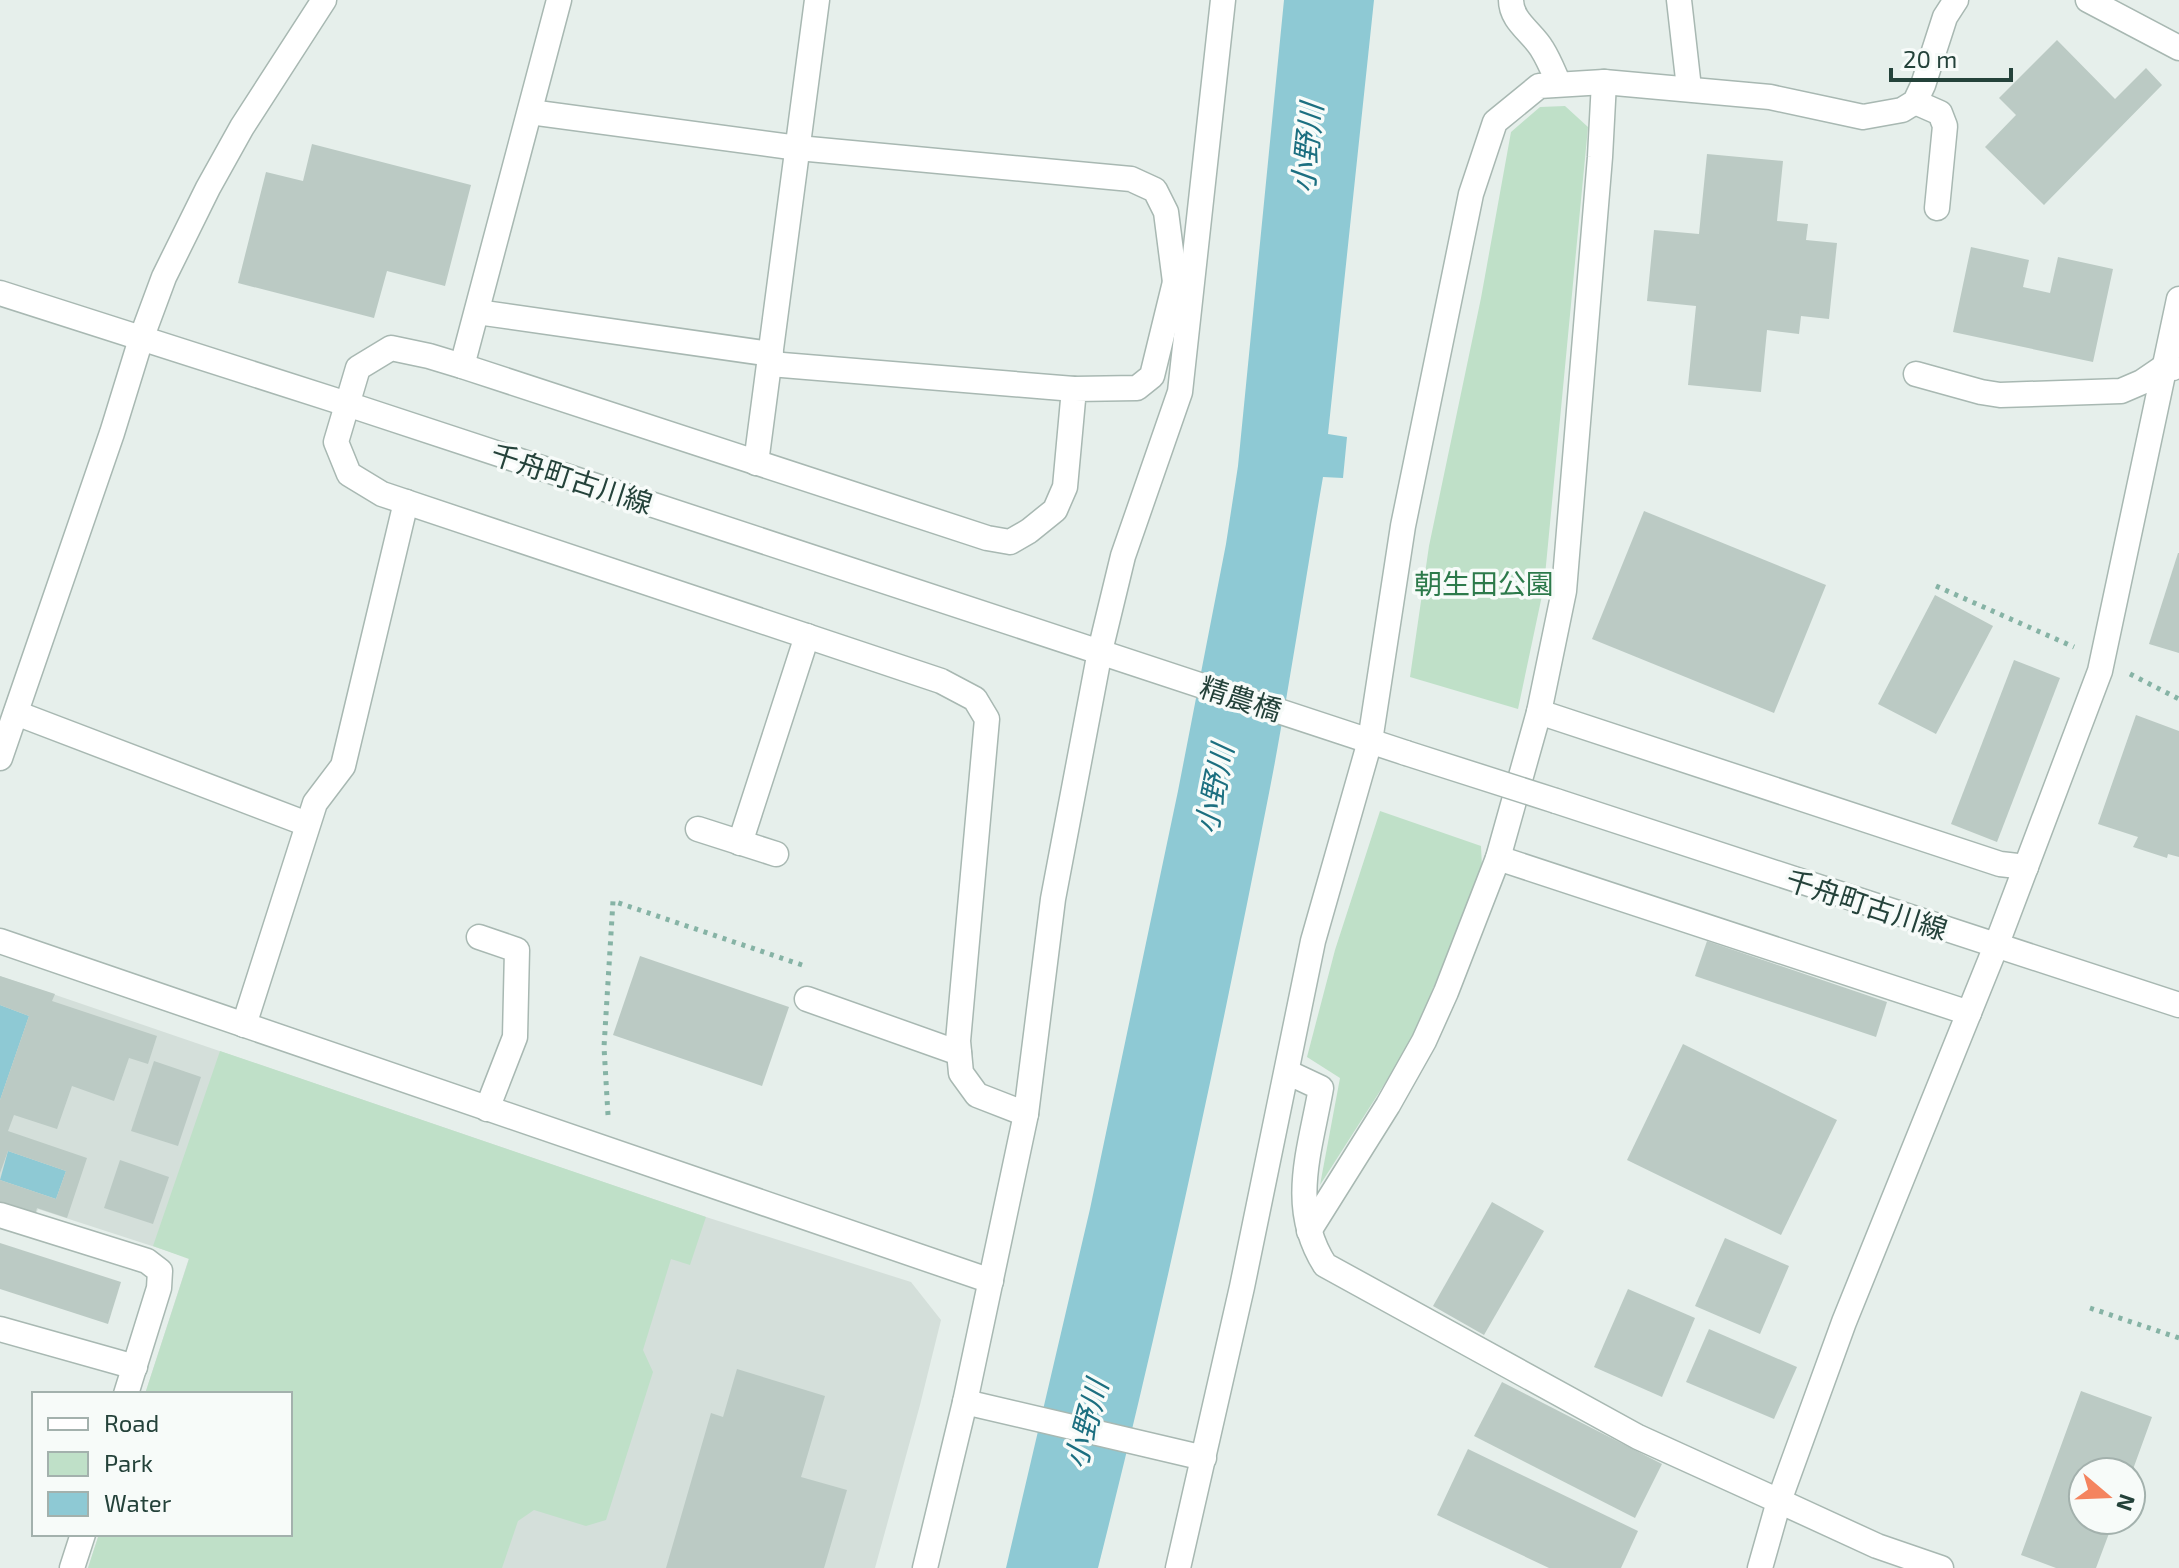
<svg xmlns="http://www.w3.org/2000/svg" width="2179" height="1568" font-family="'Exo 2','Noto Sans JP',sans-serif">
<style>
.built{fill:#d4dfda}
.green{fill:#bfe0c8}
.water{fill:#8ec9d4}
.building{fill:#bbcac4}
.lines{fill:none;stroke-linecap:round;stroke-linejoin:round}
.minor-casing{stroke:#a8b8b2;stroke-width:27}
.path{stroke:#86b3a5;stroke-width:5;stroke-dasharray:4 6;stroke-linecap:butt}
.minor{stroke:#fff;stroke-width:24}
.minor-bridge-casing{stroke:#a8b8b2;stroke-width:27;stroke-linecap:butt}
.minor-bridge{stroke:#fff;stroke-width:24}
.labels{text-anchor:middle;dominant-baseline:central;stroke-width:7;stroke-linejoin:round;paint-order:stroke}
.street-label{font-size:28px;fill:#24423a;stroke:#f7fbf9}
.park-label{font-size:28px;fill:#2d7a4b;stroke:#f7fbf9}
.water-label{font-size:30px;font-style:italic;fill:#1c6f80;stroke:#f7fbf9}
</style>
<rect width="100%" height="100%" fill="#e6efeb"/>
<path class="built" d="M0,976l706,241 205,65 30,38 -21,85 -45,163h-787l11,-34h191v-140h-145l44,-136 -151,-49 -4,10 -34,-11z"/>
<g class="green">
<path d="M1565,106l23,21 -44,459 -26,123 -108,-32 19,-131 52,-248 30,-166 29,-25z"/>
<path d="M1380,811l101,35 1,21 -70,174 -92,144 20,-107 -33,-21 28,-107z"/>
<path d="M220,1051l486,166 -16,48 -19,-6 -28,91 10,22 -47,148 -20,6 -52,-16 -16,11 -16,47h-414l11,-34h191v-140h-145l44,-135 -36,-13z"/>
</g>
<g class="water">
<path d="M1284,0h90l-46,434 19,3 -4,41 -20,-1c-18,104 -33,208 -53,311 -51,261 -107,522 -172,780h-92l84,-359 88,-418 48,-247 12,-78z"/>
<path d="M0,1005l29,11 -29,84z"/>
<path d="M8,1151l58,20 -10,28 -56,-19z"/>
</g>
<g class="building">
<path d="M2057,40l58,59 31,-31 16,17 -118,120 -59,-58 31,-32 -17,-17z"/>
<path d="M312,144l159,41 -26,101 -58,-15 -13,47 -136,-35 28,-111 37,9z"/>
<path d="M1707,154l76,7 -6,60 31,3 -2,16 31,3 -8,76 -28,-3 -2,18 -32,-4 -6,62 -73,-7 8,-79 -49,-5 7,-71 45,4z"/>
<path d="M1971,247l58,13 -6,27 27,6 8,-36 55,12 -20,93 -140,-30z"/>
<path d="M1644,511l182,74 -52,128 -182,-74z"/>
<path d="M2178,553h1v100l-30,-9z"/>
<path d="M1935,595l58,31 -57,108 -58,-30z"/>
<path d="M2014,660l46,18 -63,164 -46,-18z"/>
<path d="M2136,715l43,16v126l-11,-3 -1,4 -34,-11 5,-10 -40,-13z"/>
<path d="M1707,941l180,61 -11,35 -181,-61z"/>
<path d="M640,956l149,51 -27,79 -149,-51z"/>
<path d="M0,976l55,18 -3,7 105,35 -9,28 -19,-6 -15,43 -42,-15 -15,43 -43,-14 -6,16 79,27 -20,60 -30,-10 -3,11 -34,-12v-27l56,19 10,-28 -58,-20 -8,22v-73l29,-84 -29,-11z"/>
<path d="M1683,1044l154,76 -56,115 -154,-75z"/>
<path d="M154,1061l47,16 -23,69 -47,-15z"/>
<path d="M120,1160l49,17 -16,47 -49,-16z"/>
<path d="M1492,1202l52,29 -60,104 -51,-29z"/>
<path d="M1725,1238l64,28 -29,68 -65,-28z"/>
<path d="M0,1243l121,39 -13,42 -108,-35z"/>
<path d="M1628,1289l67,29 -33,79 -68,-30z"/>
<path d="M1709,1329l88,38 -23,52 -88,-37z"/>
<path d="M737,1369l88,27 -24,81 46,13 -23,78h-158l45,-155 12,4z"/>
<path d="M1502,1382l160,82 -27,54 -161,-82z"/>
<path d="M2081,1391l71,26 -20,55h-49v48h31l-18,48h-40l-35,-13z"/>
<path d="M1468,1449l170,82 -17,37h-72l-112,-53z"/>
</g>
<g class="lines">
<defs>
<g id="minor">
<path d="M1511,0c0,21 21,32 31,49 7,11 12,24 17,35"/>
<path d="M1679,0l10,88"/>
<path d="M2088,0l91,48"/>
<path d="M1604,82l-4,75 -36,434 -25,121 461,152 26,3"/>
<path d="M1915,102l25,11 5,13 -8,82"/>
<path d="M530,112l268,36 333,31 24,11 11,22 9,70"/>
<path d="M0,293l347,111 1059,349"/>
<path d="M477,312l294,42"/>
<path d="M770,364l304,25"/>
<path d="M462,366l97,-366"/>
<path d="M1916,374l65,18 19,3 121,-4 21,-9 22,-15 9,1"/>
<path d="M756,463l61,-463"/>
<path d="M16,713l291,111"/>
<path d="M0,758l112,-325 29,-94 23,-62 44,-89 34,-61 82,-127"/>
<path d="M1556,801l623,204"/>
<path d="M698,829l78,25"/>
<path d="M740,843l67,-207"/>
<path d="M1498,858l471,155"/>
<path d="M479,937l38,13 -2,87 -28,72"/>
<path d="M0,941l991,340"/>
<path d="M807,999l152,54"/>
<path d="M244,1025l71,-222 28,-37 63,-264"/>
<path d="M1287,1072l34,16c-11,63 -33,119 4,177l313,172 141,64 -19,67"/>
<path d="M1026,1114l-49,-19 -16,-22 -3,-32 29,-322 -12,-20 -34,-18 -559,-187 -33,-20 -13,-32 22,-74 33,-20 38,8 33,10 525,172 23,4 19,-11 26,-21 10,-23 9,-98 63,-1 15,-12 23,-94h16"/>
<path d="M0,1215l147,46 13,10 -1,17 -33,106"/>
<path d="M1309,1231l79,-126 36,-64 22,-49 52,-134 41,-146"/>
<path d="M0,1329l135,38"/>
<path d="M965,1402l239,56"/>
<path d="M72,1568l11,-34"/>
<path d="M925,1568l40,-166 61,-288 27,-215 47,-248 23,-95 57,-164 43,-392"/>
<path d="M1178,1568l64,-281 71,-346 57,-200 33,-215 68,-332 24,-72 44,-36 65,-4 166,15 93,20 39,-7 13,-8 8,-17 22,-68 11,-17"/>
<path d="M1941,1568l-64,-22 -98,-45 65,-179 152,-376 104,-275 79,-372"/>
</g>
</defs>
<use href="#minor" class="minor-casing"/>
<g class="path">
<path d="M1936,586l138,61"/>
<path d="M2130,674l49,25"/>
<path d="M608,1115l-4,-68 9,-146 192,65"/>
<path d="M2090,1308l89,30"/>
</g>
<use href="#minor" class="minor"/>
<defs>
<path id="minor-bridge" d="M1406,753l150,48"/>
</defs>
<use href="#minor-bridge" class="minor-bridge-casing"/>
<use href="#minor-bridge" class="minor-bridge"/>
</g>
<g class="labels">
<g class="street-label">
<text transform="translate(572 478) rotate(18)">千舟町古川線</text>
<text transform="translate(1241 698) rotate(18)">精農橋</text>
<text transform="translate(1867 904) rotate(18)">千舟町古川線</text>
</g>
<g class="park-label">
<text x="1484" y="583">朝生田公園</text>
</g>
<g class="water-label">
<text transform="translate(1306 148) rotate(-84)">小野川</text>
<text transform="translate(1213 789) rotate(-79)">小野川</text>
<text transform="translate(1085 1424) rotate(-75)">小野川</text>
</g>
</g>
<rect x="32" y="1392" width="260" height="144" fill="#f7fbf9" stroke="#a3b1ad" stroke-width="2"/>
<rect x="48" y="1418" width="40" height="12" fill="#ffffff" stroke="#a3b1ad" stroke-width="2"/>
<text x="104" y="1432" font-size="24" fill="#24423a">Road</text>
<rect x="48" y="1452" width="40" height="24" fill="#bfe0c8" stroke="#a3b1ad" stroke-width="2"/>
<text x="104" y="1472" font-size="24" fill="#24423a">Park</text>
<rect x="48" y="1492" width="40" height="24" fill="#8ec9d4" stroke="#a3b1ad" stroke-width="2"/>
<text x="104" y="1512" font-size="24" fill="#24423a">Water</text>
<g transform="translate(2107 1496) rotate(109)"><circle r="38" fill="#f7fbf9" stroke="#a3b1ad" stroke-width="2"/>
<path d="M0-6L14 30L0 20L-14 30Z" fill="#f4845f"/>
<text y="-12" font-size="22" font-weight="bold" text-anchor="middle" fill="#24423a">N</text>
</g>
<path d="M1891 68v12h120v-12" fill="none" stroke="#24423a" stroke-width="4"/>
<text x="1903" y="68" font-size="24" fill="#24423a" stroke="#f7fbf9" stroke-width="6" paint-order="stroke">20 m</text>
</svg>
